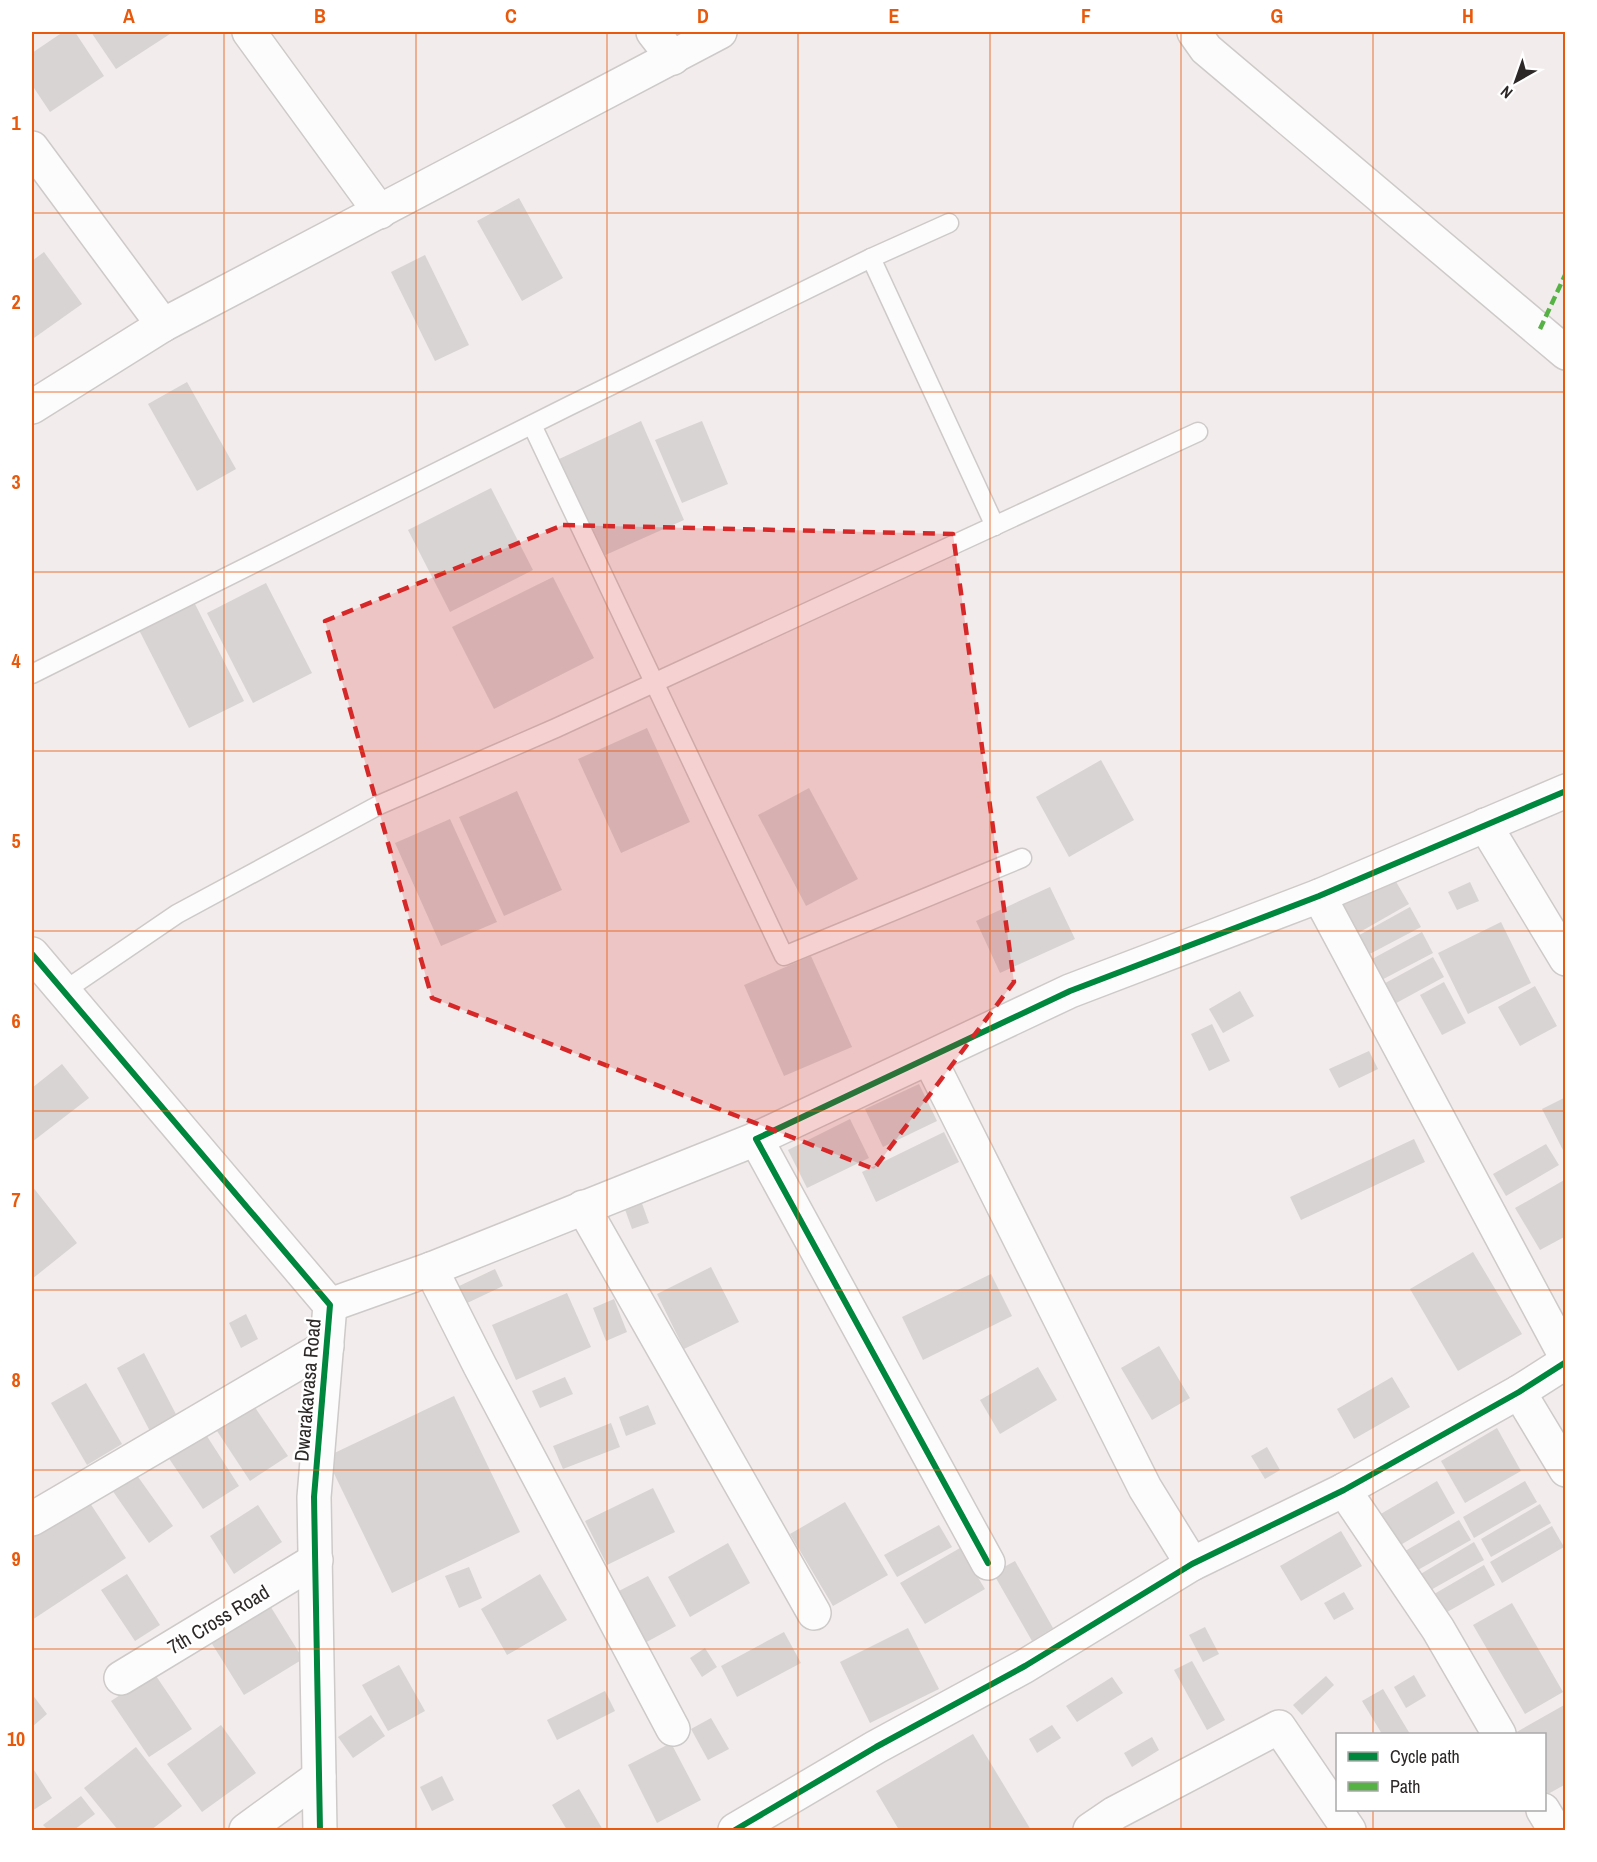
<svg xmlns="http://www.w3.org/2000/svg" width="1597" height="1862" font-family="'Archivo Narrow',sans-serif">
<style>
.building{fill:#d8d4d4}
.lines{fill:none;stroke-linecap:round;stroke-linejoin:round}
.lane-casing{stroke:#cdcac9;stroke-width:21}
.street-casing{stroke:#cdcac9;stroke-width:36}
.secondary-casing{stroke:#cdcac9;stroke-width:36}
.lane{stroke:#fdfcfc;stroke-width:18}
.street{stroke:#fdfcfc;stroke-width:33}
.secondary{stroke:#fdfcfc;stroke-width:33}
.quiet{stroke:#56b245;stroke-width:4.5;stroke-dasharray:9 4.5;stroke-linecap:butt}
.cycleway-casing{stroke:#fff;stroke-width:10}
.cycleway{stroke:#00873e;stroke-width:6}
.marked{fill:#d62828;fill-opacity:0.2;stroke:#d62828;stroke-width:4.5;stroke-dasharray:12 8;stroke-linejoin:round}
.grid{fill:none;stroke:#e8590c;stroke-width:1.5;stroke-opacity:0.55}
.labels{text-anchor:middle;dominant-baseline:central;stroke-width:5;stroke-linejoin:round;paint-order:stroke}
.street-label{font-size:20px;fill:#2b2827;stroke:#fff}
.neatline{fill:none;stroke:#e8590c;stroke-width:2}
.grid-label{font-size:20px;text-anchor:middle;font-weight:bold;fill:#e8590c}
</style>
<rect width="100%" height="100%" fill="#f2edec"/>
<g class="building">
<path d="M63,32h12l29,44 -54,36 -18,-27v-32z"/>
<path d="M91,32h82l-57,37z"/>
<path d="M519,198l44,80 -41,23 -45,-80z"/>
<path d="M44,252l38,52 -48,34 -2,-3v-74z"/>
<path d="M425,255l44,90 -34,16 -44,-89z"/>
<path d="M187,382l49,87 -39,22 -49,-87z"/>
<path d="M641,421l43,99 -83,37 -44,-97z"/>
<path d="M702,421l26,63 -46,19 -27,-63z"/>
<path d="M491,488l42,82 -83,42 -42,-82z"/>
<path d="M553,577l41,81 -100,51 -42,-82z"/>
<path d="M266,583l46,90 -59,30 -46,-90z"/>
<path d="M194,602l50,99 -55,27 -50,-98z"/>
<path d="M647,728l43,94 -69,31 -43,-94z"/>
<path d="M1101,760l33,60 -65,37 -33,-60z"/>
<path d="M809,788l49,91 -52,27 -48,-91z"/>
<path d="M517,791l45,99 -58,26 -45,-99z"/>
<path d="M450,819l47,103 -56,24 -46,-103z"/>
<path d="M1388,868l21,36 -56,32 -21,-37z"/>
<path d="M1470,882l9,19 -22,9 -9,-18z"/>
<path d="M1050,887l25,52 -75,34 -24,-52z"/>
<path d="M1410,907l11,20 -57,30 -10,-19z"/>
<path d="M1501,922l30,61 -63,31 -30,-61z"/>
<path d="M1422,932l11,21 -61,32 -11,-20z"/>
<path d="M811,956l41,91 -68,29 -40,-91z"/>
<path d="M1433,957l11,20 -55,30 -11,-20z"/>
<path d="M1444,982l22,41 -24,12 -22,-40z"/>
<path d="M1535,986l22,40 -37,20 -22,-39z"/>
<path d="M1240,991l14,25 -31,17 -14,-24z"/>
<path d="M1212,1024l18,37 -21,10 -18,-37z"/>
<path d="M1369,1051l9,18 -39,19 -10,-19z"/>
<path d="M62,1064l27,34 -57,44v-54z"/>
<path d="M919,1084l18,37 -54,26 -18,-38z"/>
<path d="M1566,1097v59l-24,-47z"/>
<path d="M850,1119l19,39 -62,30 -19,-38z"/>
<path d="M944,1132l15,30 -83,40 -14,-30z"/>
<path d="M1414,1139l11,23 -124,58 -11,-23z"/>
<path d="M1546,1144l13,21 -53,31 -13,-22z"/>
<path d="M1566,1179v57l-26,14 -25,-42z"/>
<path d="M32,1186l45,57 -45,36z"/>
<path d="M639,1195l10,28 -17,6 -10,-28z"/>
<path d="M1473,1252l49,82 -64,37 -48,-82z"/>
<path d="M711,1267l28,55 -55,27 -27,-55z"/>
<path d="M495,1269l8,17 -40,19 -8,-17z"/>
<path d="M991,1274l21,42 -89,44 -21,-43z"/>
<path d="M567,1293l24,54 -75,33 -24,-55z"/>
<path d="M614,1299l13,33 -21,9 -13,-33z"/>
<path d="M246,1314l12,25 -17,9 -12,-25z"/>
<path d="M1159,1346l31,52 -38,22 -31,-52z"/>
<path d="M144,1353l35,67 -27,15 -35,-67z"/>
<path d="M1038,1367l19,33 -57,34 -20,-34z"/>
<path d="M565,1377l8,17 -33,14 -8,-17z"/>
<path d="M1392,1377l18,30 -56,32 -17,-30z"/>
<path d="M86,1383l36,61 -35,21 -36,-62z"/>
<path d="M454,1396l66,136 -128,61 -66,-136z"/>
<path d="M648,1405l8,19 -30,12 -7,-19z"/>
<path d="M254,1406l34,50 -38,25 -33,-50z"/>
<path d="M611,1423l9,24 -57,22 -10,-23z"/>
<path d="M1497,1428l24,43 -56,32 -24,-42z"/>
<path d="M203,1430l36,56 -36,23 -37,-55z"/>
<path d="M1267,1447l13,23 -15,9 -14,-23z"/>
<path d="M136,1474l37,52 -24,17 -37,-53z"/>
<path d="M1437,1481l18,32 -58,34 -18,-32z"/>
<path d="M1525,1481l12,21 -63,36 -11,-21z"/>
<path d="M653,1488l22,44 -68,33 -22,-44z"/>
<path d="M88,1500l38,58 -94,62v-82z"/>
<path d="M845,1502l43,73 -55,31 -43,-72z"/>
<path d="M1540,1504l11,19 -60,34 -10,-18z"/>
<path d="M258,1505l24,37 -48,32 -24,-38z"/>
<path d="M1459,1520l12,20 -55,31 -11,-20z"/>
<path d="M939,1525l13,22 -55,30 -13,-22z"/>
<path d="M1552,1526l12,21 -62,36 -12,-21z"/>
<path d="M1341,1531l21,35 -61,35 -21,-35z"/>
<path d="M1474,1542l10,18 -55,31 -10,-16z"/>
<path d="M728,1543l22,40 -60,34 -22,-40z"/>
<path d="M960,1548l25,41 -60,35 -25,-41z"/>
<path d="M1015,1561l38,67 -21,13 -39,-68z"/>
<path d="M1484,1565l11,20 -55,31 -11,-19z"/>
<path d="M469,1567l13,31 -23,10 -14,-32z"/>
<path d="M127,1574l33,51 -25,16 -34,-51z"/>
<path d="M540,1574l27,46 -60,35 -26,-46z"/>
<path d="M648,1576l28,50 -33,18 -28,-51z"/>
<path d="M1344,1592l10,17 -20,11 -10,-17z"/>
<path d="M1512,1603l51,89 -38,22 -52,-89z"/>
<path d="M269,1604l34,55 -59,36 -35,-56z"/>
<path d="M1205,1627l14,27 -16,8 -14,-27z"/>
<path d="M908,1628l31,61 -69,34 -30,-61z"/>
<path d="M784,1632l17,31 -64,34 -16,-31z"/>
<path d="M705,1648l12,19 -15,10 -12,-19z"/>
<path d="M1192,1661l33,59 -18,10 -33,-60z"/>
<path d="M399,1665l26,46 -37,20 -26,-46z"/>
<path d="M154,1673l38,56 -43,28 -38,-56z"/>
<path d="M1414,1675l12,21 -20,12 -12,-21z"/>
<path d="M1326,1676l8,9 -32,30 -9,-10z"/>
<path d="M1112,1677l11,16 -46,29 -11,-16z"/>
<path d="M1383,1689l27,45h-28l-20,-33z"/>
<path d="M605,1691l10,20 -58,29 -10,-20z"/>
<path d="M32,1694l15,20 -15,13z"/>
<path d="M1566,1704v80l-18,10 -4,-7v-53h-31z"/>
<path d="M371,1715l14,21 -32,22 -15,-21z"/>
<path d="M711,1718l18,31 -21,11 -17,-31z"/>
<path d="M221,1725l35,48 -54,39 -35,-48z"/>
<path d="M1052,1725l9,13 -24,15 -8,-14z"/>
<path d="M973,1734l58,96h-132l-23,-39z"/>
<path d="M1152,1737l7,13 -27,17 -8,-14z"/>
<path d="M671,1743l30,57 -44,23 -29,-58z"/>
<path d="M136,1747l46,59 -31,24h-33l-34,-42z"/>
<path d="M34,1770l18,28 -20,13v-40z"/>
<path d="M442,1776l12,24 -22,11 -12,-24z"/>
<path d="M579,1789l24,41h-36l-15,-25z"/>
<path d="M81,1796l14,18 -21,16h-26l-5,-5z"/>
</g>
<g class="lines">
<defs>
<g id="lane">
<path d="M871,258l124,268"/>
<path d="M532,425l252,531 238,-98"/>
<path d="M32,674l537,-268 302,-148 78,-35"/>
<path d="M64,991l113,-77 202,-109 177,-77 642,-296"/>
</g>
<g id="street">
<path d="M249,32l131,180"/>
<path d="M653,32l20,26"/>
<path d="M1194,32l12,17 360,304"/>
<path d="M32,148l131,177"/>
<path d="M32,407l131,-82 557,-293"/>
<path d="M1485,825l81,134"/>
<path d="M1319,896l247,461"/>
<path d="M929,1058l216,430 47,76"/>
<path d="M583,1207l231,406"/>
<path d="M431,1269l49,97 193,363"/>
<path d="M330,1305l101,-36 325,-130"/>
<path d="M1519,1392l47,78"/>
<path d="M1344,1490l94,139 61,105"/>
<path d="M32,1519l295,-173"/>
<path d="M988,1563l-232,-424 314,-148 249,-95 247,-105"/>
<path d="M121,1678l195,-118"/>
<path d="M1543,1810l12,20"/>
<path d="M246,1830l73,-53"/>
<path d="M735,1830l141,-83 149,-81 167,-102 152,-74 175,-98 47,-30"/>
<path d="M1090,1830l25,-17 164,-86 70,103"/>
</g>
<path id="secondary" d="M32,954l298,351 -16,192 6,333"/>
</defs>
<use href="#lane" class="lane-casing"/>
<use href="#street" class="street-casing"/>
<use href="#secondary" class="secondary-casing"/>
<use href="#lane" class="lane"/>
<use href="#street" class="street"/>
<use href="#secondary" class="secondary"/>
<path class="quiet" d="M1540,329l26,-56"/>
<defs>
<g id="cycleway">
<path d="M32,954l298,351 -16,192 6,333"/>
<path d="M988,1563l-232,-424 314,-148 249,-95 247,-105"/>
<path d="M735,1830l141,-83 149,-81 167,-102 152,-74 175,-98 47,-30"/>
</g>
</defs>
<use href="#cycleway" class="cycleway-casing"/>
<use href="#cycleway" class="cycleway"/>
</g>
<path class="marked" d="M563,525l390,9 61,448 -140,187 -442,-171 -107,-377z"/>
<path class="grid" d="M224,32v1798M416,32v1798M607,32v1798M798,32v1798M990,32v1798M1181,32v1798M1373,32v1702M32,213h1534M32,392h1534M32,572h1534M32,751h1534M32,931h1534M32,1111h1534M32,1290h1534M32,1470h1534M32,1649h1534M1373,1810v20"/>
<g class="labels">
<g class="street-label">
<text transform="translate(307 1390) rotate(-85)">Dwarakavasa Road</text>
<text transform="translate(218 1619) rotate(-31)">7th Cross Road</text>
</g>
</g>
<rect width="1597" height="1862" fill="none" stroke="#ffffff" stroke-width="66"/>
<rect x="1336" y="1733" width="210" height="78" fill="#ffffff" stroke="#aaa9a9" stroke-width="1.5"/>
<rect x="1348" y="1752" width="30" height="9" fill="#00873e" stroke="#aaa9a9" stroke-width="1.5"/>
<text x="1390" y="1763" font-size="18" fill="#2b2827">Cycle path</text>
<rect x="1348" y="1782" width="30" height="9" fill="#56b245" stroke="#aaa9a9" stroke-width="1.5"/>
<text x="1390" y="1793" font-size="18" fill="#2b2827">Path</text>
<g transform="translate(1516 81) rotate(220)" stroke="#ffffff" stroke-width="4.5" paint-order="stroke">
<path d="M0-4.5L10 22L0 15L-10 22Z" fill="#2b2827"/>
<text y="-9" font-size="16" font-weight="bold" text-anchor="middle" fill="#2b2827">N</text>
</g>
<rect x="33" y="33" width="1531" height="1796" class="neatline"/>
<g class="grid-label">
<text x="129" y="23">A</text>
<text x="320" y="23">B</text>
<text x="511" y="23">C</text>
<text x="703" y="23">D</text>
<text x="894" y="23">E</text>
<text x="1086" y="23">F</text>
<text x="1277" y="23">G</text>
<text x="1468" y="23">H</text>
<text x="16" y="130">1</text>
<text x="16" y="309">2</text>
<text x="16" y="489">3</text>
<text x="16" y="668">4</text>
<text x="16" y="848">5</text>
<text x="16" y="1028">6</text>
<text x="16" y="1207">7</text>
<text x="16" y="1387">8</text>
<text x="16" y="1566">9</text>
<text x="16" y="1746">10</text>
</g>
</svg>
